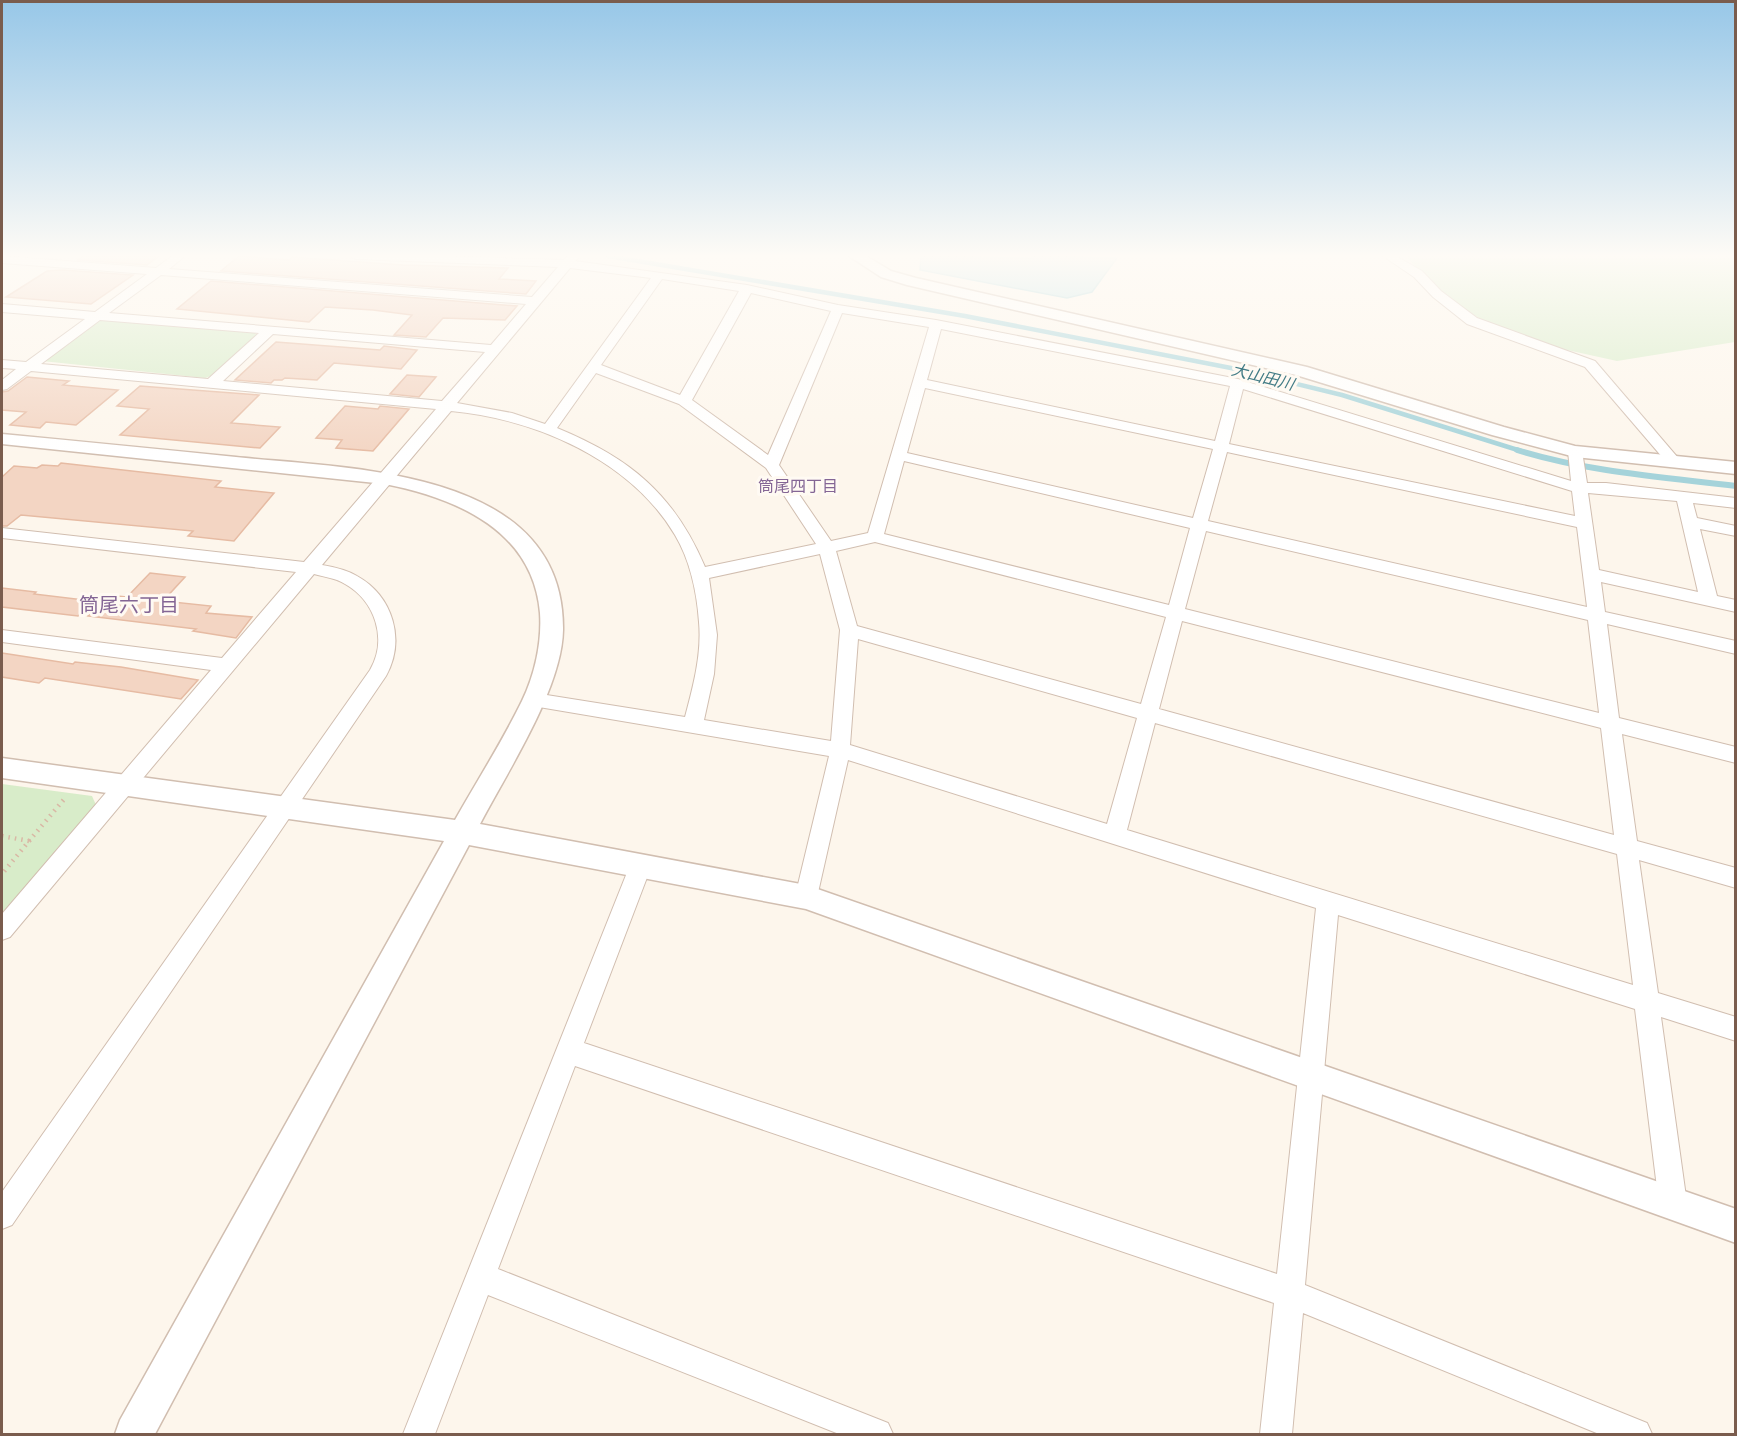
<svg xmlns="http://www.w3.org/2000/svg" width="1737" height="1436" font-family="Commissioner,'Noto Sans JP',sans-serif">
<style>
.green{fill:#d8ecc9}
.water{fill:#bfe3e8;stroke:#a5d3da;stroke-width:1.5}
.lines{fill:none;stroke-linecap:round;stroke-linejoin:round}
.stream-far1{stroke:#a5d3da;stroke-width:4.5}
.stream{stroke:#a5d3da;stroke-width:6}
.building{fill:#f3d5c3;stroke:#e6bba3;stroke-width:1.5}
.minor-casing{stroke:#d1beb0;stroke-width:2}
.tertiary-casing{stroke:#d1beb0;stroke-width:3}
.path{stroke:#d9b8a5;stroke-width:4.5;stroke-dasharray:1.5 5;stroke-linecap:butt}
.minor{fill:#fff;fill-rule:evenodd}
.tertiary{fill:#fff;fill-rule:evenodd}
.labels{text-anchor:middle;dominant-baseline:central;stroke-width:6;stroke-linejoin:round;paint-order:stroke}
.far-water-label{font-size:16px;font-style:italic;fill:#437c86;stroke:#fffaf3}
.far-neighbourhood-label{font-size:16px;fill:#846695;stroke:#fffaf3}
.neighbourhood-label{font-size:20px;fill:#846695;stroke:#fffaf3}
</style>
<rect width="100%" height="100%" fill="#fdf6ec"/>
<g class="green">
<path d="M1405,256h330v86l-118,19 -68,-15 -62,-23 -21,-13 -32,-25z"/>
<path d="M104,320l151,13 3,3 -44,39 -9,3 -163,-17 55,-39z"/>
<path d="M2,784l90,12 4,9 -94,112z"/>
</g>
<path class="water" d="M921,256l110,2 1,-2 85,2 -25,34 -25,6 -147,-28z"/>
<g class="lines">
<path class="stream-far1" d="M608,256l357,60 266,52 111,27 179,56"/>
<path class="stream" d="M1517,450c71,22 145,27 219,36"/>
</g>
<g class="building">
<path d="M83,256h76l-12,9 -69,-5z"/>
<path d="M239,256l50,4 3,-3 111,8 105,3 -9,11 37,2 -10,13 -305,-23z"/>
<path d="M63,270l70,5 -42,29 -85,-7 41,-26z"/>
<path d="M211,281l306,25 -12,14 -62,-2 -17,19 -32,-2 18,-20 -39,-5 -48,-3 -16,15 -132,-13z"/>
<path d="M276,342l104,8 4,-4 33,4 -16,19 -67,-6 -17,17 -32,-2 -3,2h-8l-3,3 -36,-3z"/>
<path d="M407,375l29,2 -17,20 -29,-3z"/>
<path d="M27,377l42,4 -6,4 55,5 -42,35 -30,-3 -6,6 -30,-3 16,-13 -24,-2v-18l6,-1z"/>
<path d="M140,386l119,9 -28,28 49,4 -20,21 -140,-13 29,-26 -32,-3z"/>
<path d="M345,406l33,3 2,-3 29,3 -36,42 -37,-3 6,-8 -26,-2z"/>
<path d="M61,463l160,18 -6,6 59,6 -40,48 -46,-5 5,-5 -172,-16 -14,11h-5v-49l12,-11 23,2 5,-3 16,1z"/>
<path d="M150,573l35,4 -22,24 48,5 -5,7 46,4 -16,21 -43,-7 3,-2 -108,-13 19,-21 20,2z"/>
<path d="M2,588l34,4 -2,2 59,7 -15,15 -76,-9z"/>
<path d="M2,653l71,11 2,-2 46,5 77,13 -17,19 -136,-21 -6,5 -37,-6z"/>
</g>
<g class="lines">
<defs>
<g id="minor">
<path d="M2,256l154,12 16,-12h13l-16,13 363,28 26,-30 -202,-8 -6,-3h88l126,4 4,-4h8l2,2 -3,3 172,24 91,20 98,15 302,59 333,102 -3,-30 7,-4 7,4 5,32h19l130,15v10l-43,-5 4,15 39,8v10l-36,-7 17,67 19,4v12l-135,-30 4,30 131,29v13l-129,-30 12,94 117,29v16l-114,-29 15,107 99,27v20l-97,-28 19,133 78,24v24l-75,-24 26,187 -4,10 -10,4 -10,-4 -4,-10 -24,-195 -297,-94 -33,370 342,138 5,11h-53l-296,-121 -11,121h-32l14,-131 -699,-237 -77,203 390,154 5,11h-54l-351,-139 -53,139h-32l229,-574 8,-3 8,3 3,7 -67,176 693,231 39,-366 -468,-148 -31,137 -3,7 -8,3 -8,-3 -3,-7 34,-141 -302,-51 -3,-5 3,-5 7,-2 151,24c8,-30 17,-63 14,-95 -2,-29 -9,-62 -24,-87 -45,-76 -140,-116 -224,-124l-129,154c12,2 25,5 35,11 36,20 49,64 29,100l-374,549 -10,4v-37l368,-522c18,-31 5,-69 -25,-86 -9,-6 -21,-7 -31,-10l-304,363 -8,3v-26l209,-244 -209,-28v-12l220,28 74,-86 -294,-34v-10l302,34 132,-153 -405,-38 -24,18 -5,1v-10l14,-11 -14,-1v-8l24,2 59,-43 -83,-7v-8l93,8 52,-38 -145,-11zM570,268l81,10 -106,146 -33,-11 -55,-10zM161,275l365,29 -35,41 -382,-32zM662,279l77,12 -59,104 -79,-30zM751,293l80,18 -63,144 -76,-55zM842,313l87,14 -61,206 -37,8 -52,-76zM100,320l159,13 -51,46 -167,-15zM941,329l289,57 -15,55 -288,-61zM273,334l212,18 -43,49 -219,-20zM596,373l83,31 87,64 50,76 -111,23c-31,-73 -75,-109 -148,-139zM925,388l288,61 -20,69 -286,-65zM1243,389l329,102 3,25 -346,-72zM1227,452l350,75 10,80 -379,-86zM904,461l286,67 -21,77 -285,-71zM1588,493l89,8 21,91 -99,-22zM1206,531l382,89 11,93 -414,-104zM875,542l291,75 -25,87 -284,-78 -21,-75zM820,554l20,76 -9,111 -127,-21 10,-46 3,-39 -8,-57zM1182,621l419,107 13,107 -455,-126zM858,639l279,79 -30,106 -257,-79zM1155,723l462,131 16,131 -506,-155z"/>
<path d="M1383,256h13l26,15 19,20 36,27 118,43 84,98 3,3 -3,3h-10l-84,-98 -118,-43 -34,-27 -19,-20z"/>
</g>
<g id="tertiary">
<path d="M849,256h17l25,15 25,7 391,89 197,60 71,19 161,16v12l-161,-17 -83,-22 -196,-60 -389,-90 -26,-8z"/>
<path d="M2,434c78,7 156,15 234,23 114,12 329,11 327,173 -1,59 -56,142 -83,194l326,61 930,324v34l-930,-334 -337,-64 -314,589h-40l5,-14 324,-579 -442,-63v-20l453,62c22,-39 47,-78 67,-119 13,-27 20,-59 18,-88 -7,-83 -84,-115 -155,-129l-383,-40z"/>
</g>
</defs>
<use href="#minor" class="minor-casing"/>
<use href="#tertiary" class="tertiary-casing"/>
<g class="path">
<path d="M2,836l27,5 -27,33"/>
<path d="M29,841l37,-44"/>
</g>
<use href="#minor" class="minor"/>
<use href="#tertiary" class="tertiary"/>
</g>
<linearGradient id="sky" x2="0" y2="1"><stop stop-color="#97c7e8"/><stop offset="0.56" stop-color="#fefbf6"/><stop offset="1" stop-color="#fefbf6" stop-opacity="0"/></linearGradient>
<rect width="1737" height="457" fill="url(#sky)"/>
<g class="labels">
<g class="far-water-label">
<text transform="translate(1263 376) rotate(14)">大山田川</text>
</g>
<g class="far-neighbourhood-label">
<text x="798" y="485">筒尾四丁目</text>
</g>
<g class="neighbourhood-label">
<text x="129" y="604">筒尾六丁目</text>
</g>
</g>
<rect width="1737" height="1436" fill="none" stroke="#7a5c4d" stroke-width="6"/>
</svg>
